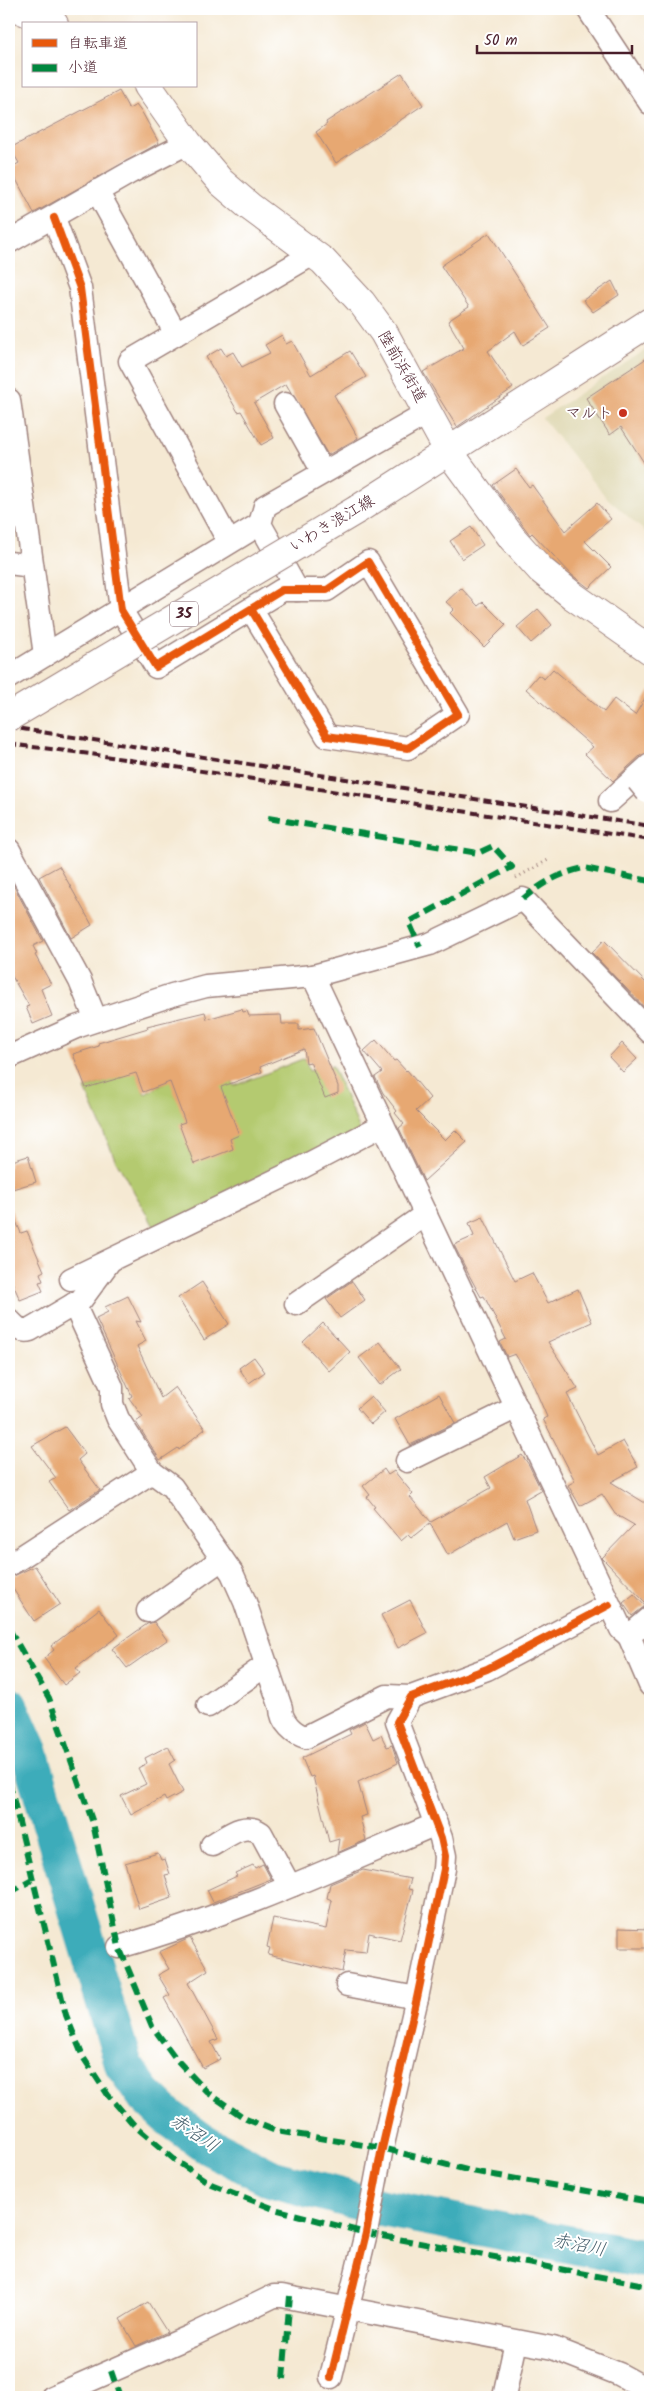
<svg xmlns="http://www.w3.org/2000/svg" width="659" height="2406" font-family="Kalam,'Klee One',sans-serif">
<style>
.built{fill:#e2dcba}
.green{fill:#b4ca6f;stroke:#7f744d}
.lines{fill:none;stroke-linecap:round;stroke-linejoin:round}
.river{stroke:#3dacba;stroke-width:38}
.building{fill:#e7a872}
.street-casing{stroke:#a0847f;stroke-width:25}
.secondary-casing{stroke:#a0847f;stroke-width:30}
.primary-casing{stroke:#a0847f;stroke-width:30}
.path{stroke:#a0847f;stroke-width:3;stroke-dasharray:1 4;stroke-linecap:butt}
.street{stroke:#fff;stroke-width:22}
.secondary{stroke:#fff;stroke-width:28}
.primary{stroke:#fff;stroke-width:28}
.rail{stroke:#4a1f2b;stroke-width:4;stroke-dasharray:8 4;stroke-linecap:butt}
.street-bridge-casing{stroke:#a0847f;stroke-width:25;stroke-linecap:butt}
.primary-bridge-casing{stroke:#a0847f;stroke-width:30;stroke-linecap:butt}
.street-bridge{stroke:#fff;stroke-width:22}
.primary-bridge{stroke:#fff;stroke-width:28}
.quiet{stroke:#00873e;stroke-width:6;stroke-dasharray:12 6;stroke-linecap:butt}
.cycleway-casing{stroke:#fff;stroke-width:11}
.cycleway{stroke:#e8590c;stroke-width:8}
.poi-dot{fill:#c8321e;stroke:#fff;stroke-width:2}
.labels{text-anchor:middle;dominant-baseline:central;stroke-width:4;stroke-linejoin:round;paint-order:stroke}
.shield{fill:#fff;stroke:#80626b;stroke-width:1}
.shield-label{font-size:15px;font-weight:bold;fill:#4a1f2b}
.street-label{font-size:16px;fill:#4a1f2b;stroke:#fff}
.poi-label{font-size:16px;fill:#4a1f2b;stroke:#fff;text-anchor:end}
.water-label{font-size:18px;font-style:italic;fill:#445e6b;stroke:#fff}
</style>
<rect width="100%" height="100%" fill="#fff"/>
<filter id="ink" filterUnits="userSpaceOnUse"><feTurbulence type="fractalNoise" baseFrequency=".02" numOctaves="2"/><feDisplacementMap in="SourceGraphic" scale="10" xChannelSelector="R" yChannelSelector="G"/><feConvolveMatrix kernelMatrix="1 2 1 2 8 2 1 2 1" color-interpolation-filters="sRGB"/></filter>
<filter id="wash" filterUnits="userSpaceOnUse"><feTurbulence type="fractalNoise" baseFrequency=".0096" numOctaves="4" result="noise"/><feDisplacementMap in="SourceGraphic" scale="20" xChannelSelector="R" yChannelSelector="G"/><feGaussianBlur stdDeviation="1.12" result="paint"/><feColorMatrix in="noise" values="0 0 0 0 0 0 0 0 0 0 0 0 0 0 0 0 0 1.4 0 .05"/><feComposite in="paint" operator="in"/></filter>
<g filter="url(#wash)">
<rect width="100%" height="100%" fill="#f5e9d3"/>
<path class="built" d="M650,347v189l-44,-39 -64,-79z"/>
<path class="green" d="M305,1058l4,13 23,-6 29,67 -205,98 -41,-71 -30,-70 51,-18 9,23 26,-14 57,-15 6,21z"/>
<g class="lines">
<path class="river" d="M9,1706l20,45 95,315 20,28 23,22 41,30 65,33 109,29 268,52"/>
</g>
<g id="blocks">
<g class="building">
<path d="M402,73l21,32 -87,58 -20,-31 11,-8 -1,-2z"/>
<path d="M119,91l10,18 7,-4 7,9 16,29 -125,70 -24,-45 9,-5 -9,-15z"/>
<path d="M489,233l61,95 -27,17 -8,-14 -27,20 25,37 -56,39 -34,-55 41,-24 -16,-27 21,-14 -28,-41z"/>
<path d="M612,281l7,14 -26,17 -10,-12z"/>
<path d="M282,335l4,9 6,-3 19,34 39,-24 16,26 -32,18 24,43 -30,17 -42,-71 -32,19 20,35 -13,7 -20,-34 -3,1 -32,-55 15,-9 5,8 7,-4 9,15 28,-14 -5,-8z"/>
<path d="M650,356v116l-29,-45 -11,8 -24,-37z"/>
<path d="M516,469l13,18 3,-2 33,46 32,-28 14,16 -26,22 26,26 -22,21 -17,-13 -40,-42 -2,2 -37,-50z"/>
<path d="M471,527l12,18 -21,14 -12,-18z"/>
<path d="M461,588l17,18 5,-4 23,23 -22,22 -34,-34 4,-4 -8,-7z"/>
<path d="M538,609l14,16 -21,18 -14,-16z"/>
<path d="M553,669l51,43 10,-13 21,16 15,-25v62l-9,3 -28,26 -28,-27 8,-7 -67,-58 12,-14 6,4z"/>
<path d="M59,866l33,59 -21,13 -32,-61z"/>
<path d="M9,877l34,64 -10,5 4,8 -2,1 16,29 -10,5 11,27 -19,8 -7,-17 3,-1 -20,-35z"/>
<path d="M604,940l46,47v26l-58,-60z"/>
<path d="M242,1009l1,3 4,-1 2,5 32,-1 1,9h17v6l15,-2 24,58v7l-13,5 -15,-36 -4,1 -2,-14 -44,18 2,5 -41,15 18,48 -9,4 3,10 -39,15 -15,-40 6,-2 -15,-40 -27,10 -7,-19 -50,15 -13,-34 26,-8 -1,-3 50,-15 -1,-2 58,-14 2,7z"/>
<path d="M376,1040l18,21 2,-1 10,11 1,-1 23,28 -14,13 29,29 10,-10 12,12 -43,39 -25,-53 5,-4 -9,-11 2,-2 -14,-18 -8,-16 7,-5 -18,-21z"/>
<path d="M622,1043l15,16 -14,13 -14,-15z"/>
<path d="M28,1156l8,26 -27,8v-28z"/>
<path d="M9,1205l12,28 6,-2 17,40 -4,2 3,8 -4,1 4,9 -23,9 -11,-25z"/>
<path d="M483,1217l32,64 17,-8 16,30 30,-14 14,33 -44,20 30,47 -11,5 31,61 25,-14 15,26 -27,15 39,24v99h-2l-46,-47 32,-33 -19,-11 -13,-20 -22,12 -12,-21 7,-4 -32,-62 4,-2 -16,-37 -16,-26 -8,3 -7,-15 6,-3 -22,-43 -3,1 -12,-22 -15,-30 20,-9 -5,-13z"/>
<path d="M352,1281l13,19 -25,18 -14,-19z"/>
<path d="M202,1282l27,42 -25,16 -26,-42z"/>
<path d="M128,1296l13,26 -5,-1 10,20 -9,5 24,52 14,-11 30,42 -26,21 -1,-2 -18,12 -24,-38 7,-5 -14,-19 3,-2 -36,-78 12,-6 -3,-5z"/>
<path d="M323,1323l27,29 -21,19 -26,-29z"/>
<path d="M380,1342l21,27 -21,16 -21,-27z"/>
<path d="M254,1357l11,15 -16,11 -10,-15z"/>
<path d="M439,1394l16,29 -45,22 -15,-26z"/>
<path d="M371,1396l14,16 -14,12 -14,-16z"/>
<path d="M65,1427l20,27 -7,6 22,30 -31,20 -20,-28 7,-4 -24,-32z"/>
<path d="M522,1455l7,10 12,25 -16,9 11,31 -22,8 -7,-17 -59,34 -18,-32 -19,15 -3,-3 -7,6 -28,-33 2,-1 -8,-10 3,-2 -7,-9 21,-17 4,6 6,-4 19,23 -3,3 21,25 60,-34 -6,-11z"/>
<path d="M35,1566l25,38 -26,17 -25,-38v-5z"/>
<path d="M634,1594l11,12 -13,10 -9,-13z"/>
<path d="M410,1600l17,33 -29,15 -17,-33z"/>
<path d="M99,1609l20,26 -43,33 4,5 -16,12 -20,-27 10,-8 -3,-4z"/>
<path d="M154,1622l13,18 -40,28 -15,-19 35,-25z"/>
<path d="M365,1722l8,17 8,-4 6,12 5,-2 6,18 -40,19 9,33 -7,2 6,23 -29,13 2,-14 -10,3 -16,-66 -3,1 -8,-19 49,-24 -2,-4z"/>
<path d="M168,1746l7,14 -6,4 14,28 -17,9 -2,-4 -33,18 -10,-19 25,-12 -8,-16 9,-5 -2,-5z"/>
<path d="M158,1853l3,7 4,-1 5,15 -5,1 7,23 -33,11 -14,-46z"/>
<path d="M263,1864l8,15 -58,23 -6,-12 30,-14 -2,-3 18,-8 2,3z"/>
<path d="M363,1870l48,9 -3,10 5,1 -13,50 -31,-7 -3,19 -20,-2 -4,22 -74,-17 2,-7 -3,-1 6,-29 53,11 6,-29 -5,-2 3,-14z"/>
<path d="M619,1928l31,1v19h-31z"/>
<path d="M190,1938l18,32 -20,13 30,56 -7,3 9,17 -17,9 -39,-70 6,-3 -12,-20 11,-6 -10,-17z"/>
<path d="M148,2302l19,30 -31,14 -16,-27z"/>
</g>
</g>
</g>
<g filter="url(#ink)">
<use href="#blocks" fill-opacity="0" stroke="#a0847f" stroke-width="1"/>
<g class="lines">
<defs>
<g id="street">
<path d="M588,9l62,94"/>
<path d="M97,191l79,143"/>
<path d="M54,218l26,70 41,322 35,57 126,-77h45l41,-28 90,152 -50,34 -81,-12 -76,-127"/>
<path d="M9,242l122,-70 57,-29"/>
<path d="M9,400l36,255"/>
<path d="M285,404l38,68"/>
<path d="M229,542l-99,-181 183,-107"/>
<path d="M9,563l23,3"/>
<path d="M297,590l-37,-66 5,-18 163,-93"/>
<path d="M9,677l251,-153"/>
<path d="M610,801l40,-36"/>
<path d="M9,850l71,131 16,39"/>
<path d="M313,976l308,653 8,7 21,-18"/>
<path d="M9,1057l67,-30 96,-32 34,-9 107,-10 117,-32 93,-45 127,133"/>
<path d="M71,1279l224,-108 88,-46"/>
<path d="M74,1304l38,83v17l6,15 34,53 20,15 60,86 13,29 36,106c0,14 13,26 25,29l81,-41 24,1"/>
<path d="M296,1304l130,-90"/>
<path d="M9,1320c6,6 11,13 21,10l51,-30 28,-38"/>
<path d="M407,1461l110,-54"/>
<path d="M9,1565l143,-93"/>
<path d="M148,1611l74,-52"/>
<path d="M629,1636l21,49"/>
<path d="M208,1706l58,-41"/>
<path d="M212,1845c16,-9 32,-24 49,-12l26,48 6,4"/>
<path d="M119,1947c110,-31 212,-78 317,-123"/>
<path d="M347,1985l70,13"/>
<path d="M331,2377l35,-144 15,-80 36,-155 27,-129 1,-13 -4,-18 -44,-116 14,-25 76,-28 122,-64"/>
<path d="M52,2397l139,-61 83,-40h8l271,52 66,26 31,17"/>
<path d="M504,2397l12,-55"/>
</g>
<g id="secondary">
<path d="M19,9l35,15"/>
<path d="M148,86l40,57 33,39 28,24 74,55 39,42 22,30 65,119 64,87 28,31 32,26 77,54"/>
</g>
<path id="primary" d="M358,509l292,-187"/>
</defs>
<use href="#street" class="street-casing"/>
<use href="#secondary" class="secondary-casing"/>
<use href="#primary" class="primary-casing"/>
<path class="path" d="M516,878l32,-18"/>
<use href="#street" class="street"/>
<use href="#secondary" class="secondary"/>
<use href="#primary" class="primary"/>
<g class="rail">
<path d="M9,727l641,99"/>
<path d="M9,744l82,10 559,86"/>
</g>
<defs>
<path id="street-bridge" d="M638,781l9,11"/>
<path id="primary-bridge" d="M9,717l349,-208"/>
</defs>
<use href="#street-bridge" class="street-bridge-casing"/>
<use href="#primary-bridge" class="primary-bridge-casing"/>
<use href="#street-bridge" class="street-bridge"/>
<use href="#primary-bridge" class="primary-bridge"/>
<g class="quiet">
<path d="M268,818l210,35 15,-7 19,21 -103,55 11,25"/>
<path d="M523,899c17,-15 37,-26 61,-31l66,13"/>
<path d="M9,1629l40,69 44,125 26,124 33,79 25,34 30,32 39,27 30,12 106,17 89,23 179,31"/>
<path d="M9,1781l57,234 17,42 25,38 27,31 40,34 36,24 63,25 92,24 284,53"/>
<path d="M9,1893l23,-13"/>
<path d="M111,2371l9,26"/>
<path d="M283,2379l7,-83"/>
</g>
<defs>
<g id="cycleway">
<path d="M54,218l26,70 41,322 35,57 126,-77h45l41,-28 90,152 -50,34 -81,-12 -76,-127"/>
<path d="M331,2377l35,-144 15,-80 36,-155 27,-129 1,-13 -4,-18 -44,-116 14,-25 76,-28 122,-64"/>
</g>
</defs>
<use href="#cycleway" class="cycleway-casing"/>
<use href="#cycleway" class="cycleway"/>
</g>
</g>
<circle class="poi-dot" cx="623" cy="413" r="5"/>
<g class="labels">
<rect class="shield" x="170" y="601.5" width="28" height="25" rx="4"/>
<g class="shield-label">
<text x="184" y="614">35</text>
</g>
<g class="street-label">
<text transform="translate(402 367) rotate(60)">陸前浜街道</text>
<text transform="translate(332 524) rotate(-31)">いわき浪江線</text>
</g>
<g class="poi-label">
<text x="613" y="413">マルト</text>
</g>
<g class="water-label">
<text transform="translate(194 2134) rotate(34)">赤沼川</text>
<text transform="translate(579 2246) rotate(11)">赤沼川</text>
</g>
</g>
<rect width="659" height="2406" fill="none" stroke="#fff" stroke-width="30"/>
<rect x="22" y="22" width="175" height="65" fill="#ffffff" stroke="#b7a5aa"/>
<rect x="32" y="39" width="25" height="8" fill="#e8590c" stroke="#b7a5aa"/>
<text x="68" y="48" font-size="15" fill="#4a1f2b">自転車道</text>
<rect x="32" y="64" width="25" height="8" fill="#00873e" stroke="#b7a5aa"/>
<text x="68" y="72" font-size="15" fill="#4a1f2b">小道</text>
<path d="M477 45v8h155v-8" fill="none" stroke="#4a1f2b" stroke-width="2.5"/>
<text x="484" y="45" font-size="15" fill="#4a1f2b" stroke="#ffffff" stroke-width="4" paint-order="stroke">50 m</text>
</svg>
